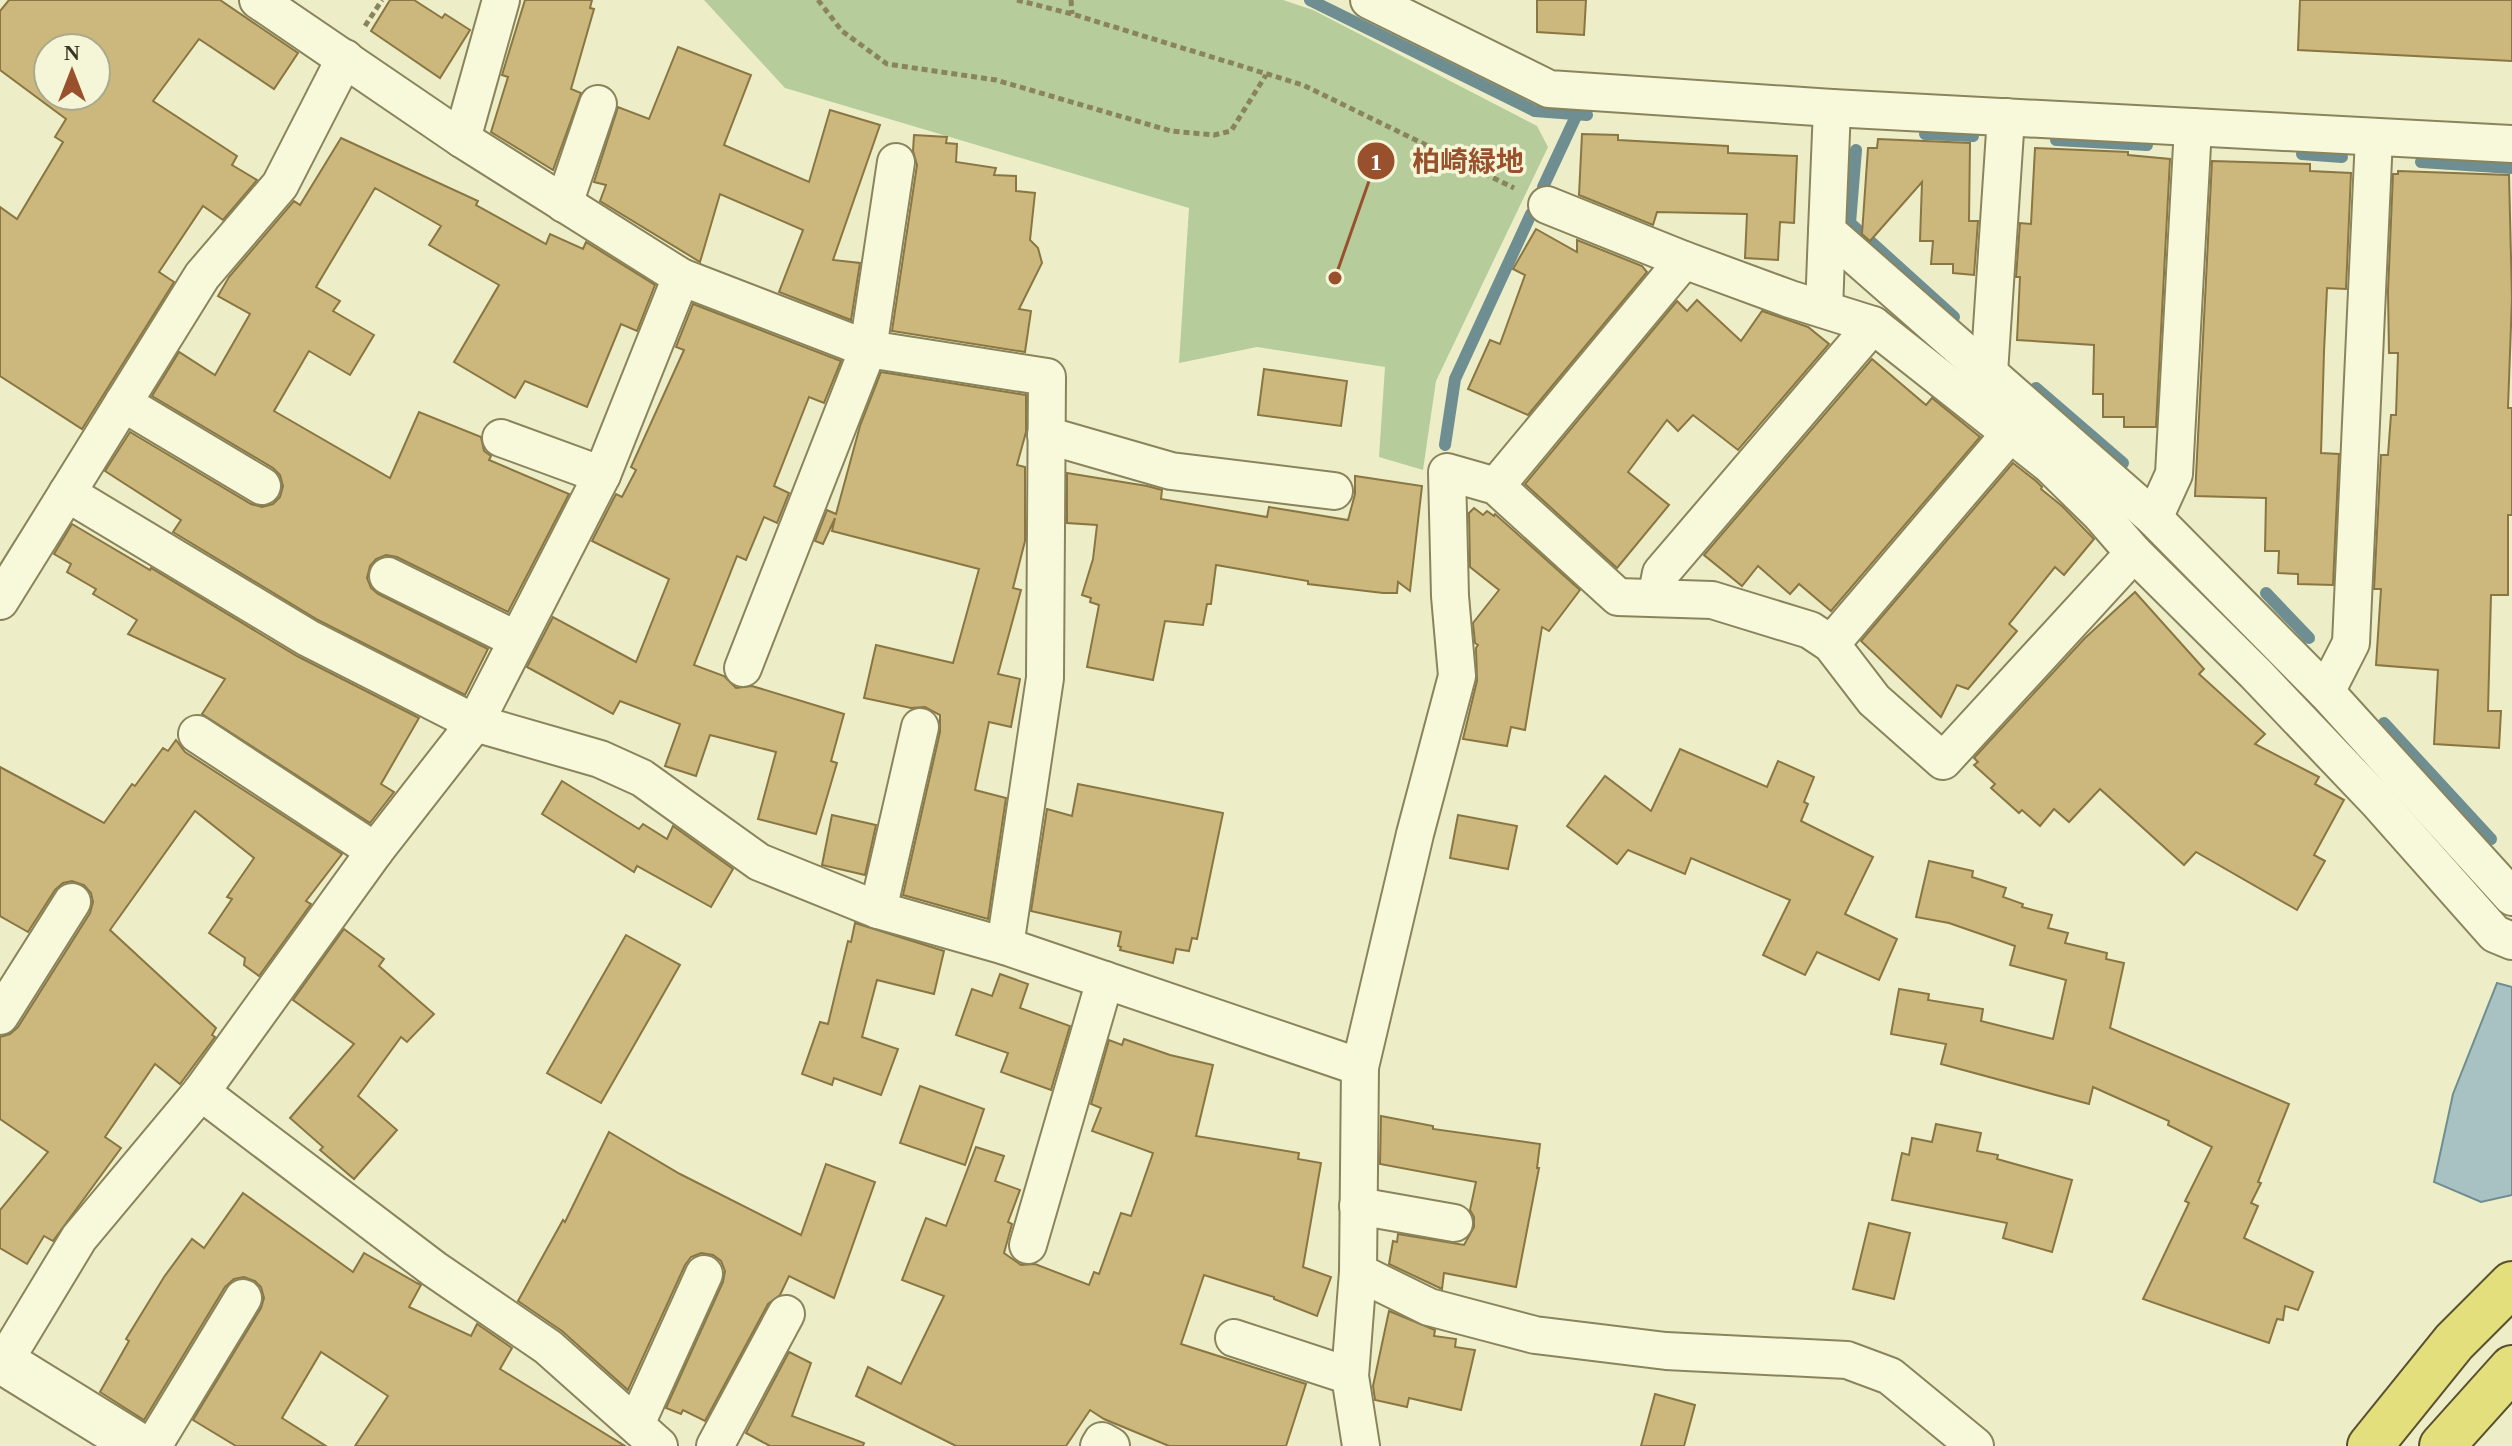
<svg xmlns="http://www.w3.org/2000/svg" width="2512" height="1446" font-family="'Times New Roman','Noto Sans JP',serif">
<style>
.green{fill:#b6cc9b}
.water{fill:#a8c1c2;stroke:#6e8e91;stroke-width:2}
.lines{fill:none;stroke-linecap:round;stroke-linejoin:round}
.stream{stroke:#6e8e91;stroke-width:12}
.building{fill:#ccb87d;stroke:#897642;stroke-width:2;fill-rule:evenodd}
.minor-casing{stroke:#8a845c;stroke-width:40}
.tertiary-casing{stroke:#8a845c;stroke-width:48}
.trunk-casing{stroke:#585030;stroke-width:48}
.path{stroke:#8a845c;stroke-width:5;stroke-dasharray:6 4;stroke-linecap:butt}
.minor{stroke:#f8f9da;stroke-width:36}
.tertiary{stroke:#f8f9da;stroke-width:44}
.trunk{stroke:#e4df7d;stroke-width:44}
.leader{fill:none;stroke:#98502d;stroke-width:3}
.callout-dot{fill:#98502d;stroke:#f4f6d7;stroke-width:3}
.mark-label{font-size:24px;text-anchor:middle;font-weight:bold;fill:#fff}
.callout-label{font-size:28px;text-anchor:middle;font-weight:bold;fill:#98502d;stroke:#f4f6d7;stroke-width:7;stroke-linejoin:round;paint-order:stroke}
</style>
<rect width="100%" height="100%" fill="#edeec7"/>
<path class="green" d="M704,0h579l30,10 224,116 11,21 -112,234 -13,89 -44,-13 6,-90 -128,-20 -78,16 10,-155 -404,-120z"/>
<path class="water" d="M2497,983l15,4v208l-31,7 -47,-20 19,-88z"/>
<g class="lines">
<g class="stream">
<path d="M1310,0l225,111 52,4"/>
<path d="M1925,134l48,2"/>
<path d="M2056,140l91,5"/>
<path d="M1856,150l-6,73 104,94"/>
<path d="M2302,154l40,3"/>
<path d="M2421,162l91,6"/>
<path d="M1543,187l34,-73"/>
<path d="M2036,388l87,75"/>
<path d="M1445,445l10,-66 76,-165"/>
<path d="M2266,593l43,45"/>
<path d="M2384,723l107,116"/>
</g>
</g>
<g class="building">
<path d="M9,0h211l78,53 -24,36 -75,-50 -46,62 84,55 -5,9 25,15 -34,40 -20,-14 -44,66 15,10 -92,147 -82,-53v-169l17,12 46,-77 -8,-5 11,-18 -66,-49v-59zM48,48h48v48h-48z"/>
<path d="M390,0h24l28,18 3,-4 25,16 -30,48 -69,-47z"/>
<path d="M525,0h67l-2,8 4,1 -23,80 10,4 -28,77 -62,-38 17,-55 -6,-2z"/>
<path d="M1537,0h49l-2,35 -47,-3z"/>
<path d="M2300,0h212v61l-214,-11z"/>
<path d="M678,47l73,28 -27,70 85,37 21,-72 50,15 -47,135 27,3 -9,57 -72,-28 24,-62 -83,-36 -20,68 -100,-61 6,-16 -12,-3 24,-75 31,12z"/>
<path d="M1582,134l36,1v5l110,6v7l69,3 -3,67 -14,-1 -2,38 -33,-2 2,-44 -90,-2 -4,13 -74,-30z"/>
<path d="M914,135l33,2 -1,6 11,1 -1,18 40,6 -2,7 22,1v15l19,2 -5,47 8,8 4,15 -23,46 12,2 -6,41 -133,-21 25,-166 -4,-14z"/>
<path d="M341,138l137,63 -2,4 70,39 4,-10 33,15 3,-7 69,43 -18,46 -16,-7 -34,83 -62,-26 -10,17 -61,-36 45,-77 -70,-40 12,-19 -66,-38 -59,99 24,14 -7,10 41,24 -24,40 -41,-24 -35,60 116,67 29,-66 62,25 3,14 7,5 -2,4 80,34 -61,118 -111,-55 -11,-2 -10,4 -6,7 -3,12 4,10 7,6 110,55 -23,46 -147,-75 -145,-88 8,-12 -76,-49 25,-39 121,72 11,3 11,-3 7,-7 3,-11 -3,-11 -7,-7 -121,-72 27,-44 36,23 35,-61 -32,-18 11,-19 65,-76 6,4z"/>
<path d="M1878,139l92,4 -1,78h9l-4,54 -21,-2v-9h-22l2,-23h-13l2,-59 -52,59 -8,-7 6,-86h9z"/>
<path d="M2035,148l93,4v3l42,4 -14,268h-32v-10h-21v-23h-10l1,-49 -77,-5 3,-63h-4l4,-54 11,1z"/>
<path d="M2212,161l98,3v7l41,2 -5,116 -19,-1 -3,64 -3,101 18,1 -6,131 -35,-1v-10l-20,-1 1,-22h-14l1,-53 -71,-2z"/>
<path d="M2398,171l111,4 3,123 -4,110h4v107h-4v80h-17l-3,116h13l-2,37 -65,-4 4,-74 -62,-5 5,-76h-7l7,-134h7l3,-40h5l2,-62h-9l-1,-62 5,-117h5z"/>
<path d="M1536,229l41,23v-12l65,26 5,6 -119,143 -60,-26 22,-49 10,4 25,-69 -12,-6z"/>
<path d="M1697,300l44,41 21,-30 46,16 21,17 -91,106 -45,-35 -15,16 -11,-11 -39,52 41,33 -52,63 -92,-84 152,-183 10,10z"/>
<path d="M693,304l148,57 -17,42 -15,-6 -35,89 15,7 -12,30 -13,-6 -18,43 -9,-4 -43,109 30,11 12,12 16,-2 92,28 -13,47 6,2 -21,71 -58,-15 18,-67 -66,-17 -14,41 -31,-10 15,-42 -60,-23 -7,13 -86,-47 26,-50 83,45 33,-83 -77,-38 24,-47 6,3 14,-27 -5,-3 53,-117 -8,-3z"/>
<path d="M1872,359l54,46 6,-7 48,39 -149,174 -32,-27 -9,10 -32,-28 -16,20 -38,-31z"/>
<path d="M1264,369l83,12 -6,45 -83,-11z"/>
<path d="M881,372l145,23v37l-9,33 8,2v74l-12,47 8,2 -23,84 22,5 -9,48 -22,-5 -14,68 31,8 -18,121 -85,-24 37,-163v-17l-15,-8 -14,1 -47,-10 12,-53 77,18 26,-94 -147,-38 3,-13 -12,26 -8,-3 12,-31 9,4 24,-88z"/>
<path d="M2013,463l23,18 6,6 -1,2 21,17 32,33 -30,36 -9,-8 -46,57 8,7 -49,58 -11,-4 -16,32 -80,-76z"/>
<path d="M1067,473l80,13 15,4 -1,9 106,18 2,-10 79,13 7,-26v-18l67,10 -12,105 -12,-9 -1,11h-14l-75,-9v-3l-92,-16 -5,39h-4l-4,21 -38,-4 -12,59 -66,-13 12,-62 -9,-3 1,-4 -9,-3 11,-36 4,-34 -30,-2z"/>
<path d="M1474,508l9,7 4,-4 7,5 1,-2 85,76 -31,41 -7,-4 -17,103 -14,-3 -4,19 -44,-7 14,-58 -1,-33 2,-3 -3,-2 -2,-20 26,-33 -29,-23 -1,-54z"/>
<path d="M72,524l78,46 1,-2 146,88 122,62 -38,66 13,8 -24,31 -168,-109 23,-35 -97,-45 9,-14 -44,-26 3,-5 -29,-17 4,-8 -17,-10z"/>
<path d="M2135,592l69,77 -5,5 66,60 -10,10 64,33 -4,7 29,16 -30,55 11,6 -28,49 -101,-58 -12,13 -84,-76 -31,33 -15,-13 -14,17 -18,-16 -3,3 -28,-25 4,-4 -21,-19 4,-3 -4,-4 111,-120z"/>
<path d="M176,740l9,12 157,102 -36,47 5,3 -52,72 -15,-11 1,-7 -36,-25 23,-34 -5,-2 27,-39 -59,-47 -85,119 106,98 -4,7 3,2 -35,47 -25,-20 -50,73 16,11 -68,93 -9,-5 -17,28 -27,-16v-38l48,-58 -48,-33v-82l10,-3 8,-7 72,-114 3,-11 -2,-9 -7,-8 -12,-4 -9,2 -8,7 -27,42 -28,-16v-149l104,56 28,-39 3,2 28,-38 5,3z"/>
<path d="M1680,749l87,38 11,-26 36,16 -10,25 4,2 -7,17 72,36 -28,57 52,25 -18,41 -62,-28 -12,23 -42,-20 27,-55 -99,-42 -6,16 -57,-24 -11,14 -50,-38 38,-50 46,35z"/>
<path d="M562,781l77,48 4,-5 24,15 6,-13 60,43 -22,38 -74,-41 -3,6 -92,-58z"/>
<path d="M1078,784l145,29 -26,126 -5,-1 -3,13 -13,-2 -3,14 -53,-13 1,-3 -3,-1 3,-14 -90,-21 16,-102 25,7z"/>
<path d="M832,815l44,10 -11,50 -43,-10z"/>
<path d="M1458,815l59,11 -9,43 -58,-11z"/>
<path d="M1929,861l44,10 -1,6 34,11 -3,9 20,7 -1,3 30,8 -4,13 20,5 -3,10 42,10 -1,6 18,4 -14,65 179,76 -31,78 3,1 -10,20 7,3 -14,32 69,34 -15,38 -13,-4 -2,14 -6,-1 -8,24 -126,-44 46,-96 -4,-2 27,-54 -44,-22 1,-4 -76,-34 -4,17 -148,-40 5,-20 -55,-10 8,-45 30,5 -1,6 55,9 -2,12 72,18 13,-59 -56,-15 5,-19 -66,-23 -33,-6z"/>
<path d="M855,923l89,28 -10,43 -57,-14 -15,57 36,12 -17,46 -47,-17 -2,7 -30,-11 18,-52 8,2 20,-83 3,1z"/>
<path d="M344,929l40,30 -5,7 55,48 -27,28 -6,-5 -43,59 39,34 -43,49 -34,-29 3,-3 -33,-29 64,-74 -61,-44z"/>
<path d="M626,935l54,30 -79,138 -54,-30z"/>
<path d="M1000,974l28,10 -8,24 50,18 -19,64 -50,-18 7,-19 -52,-18 16,-46 20,7z"/>
<path d="M1124,1039l46,16 43,10 -17,71 103,17 -1,6 23,4 -18,104 28,10 -14,39 -43,-17v-2l-70,-22 -23,69 125,40 -20,62h-117l-65,-27 -14,-9 -24,36h-110l-100,-50 12,-29 33,17 43,-88 -42,-16 24,-62 20,8 30,-79 28,9 -9,25 25,9 -12,32 4,2 -8,29 17,12 14,-1 54,21 5,-13 5,2 22,-61 10,3 22,-63 -61,-22 9,-23 -10,-4 18,-64 13,5z"/>
<path d="M920,1086l64,23 -19,56 -65,-22z"/>
<path d="M1381,1116l52,10v3l107,15 -3,24h2l-23,119 -72,-14 -2,16 -53,-25 4,-23 4,1 1,-8 66,11 10,-18v-10l-4,-7 6,-28 -96,-18z"/>
<path d="M1936,1124l45,9 -4,18 21,4 -1,4 75,21 -20,72 -49,-14 4,-15 -115,-23 10,-47 7,2 3,-17 20,4z"/>
<path d="M609,1132l71,42 121,61 25,-71 49,18 -41,116 -45,-22 -9,19 -12,9 -63,117 -22,-11 -2,4 -15,-6 57,-126 2,-11 -4,-10 -8,-6 -12,-2 -10,4 -6,8 -57,125 -66,-59 -44,-30 45,-81 2,2z"/>
<path d="M243,1193l110,79 11,-19 53,30 4,2 -12,22 62,29 6,-12 35,24 -12,21 125,77h-270l33,-50 -67,-44 -39,66 44,28h-90l-43,-26 68,-112 3,-10 -3,-11 -6,-6 -11,-4 -10,2 -9,8 -81,133 -44,-28 29,-51 -3,-2 38,-62 28,-38 12,9z"/>
<path d="M1869,1223l41,10 -16,66 -41,-10z"/>
<path d="M1389,1311l46,19 -1,6 22,3 -1,8 20,3 -14,60 -52,-12 -2,9 -32,-7 -2,-14z"/>
<path d="M789,1352l22,11 -19,53 72,27 -1,3h-93l-24,-13z"/>
<path d="M1655,1394l40,11 -11,41h-43z"/>
</g>
<g class="lines">
<defs>
<g id="minor">
<path d="M258,0l204,139 219,138 187,72 179,28 -2,301 -40,268"/>
<path d="M1369,0l180,89 283,19 680,36"/>
<path d="M1832,108l-5,123 327,287 172,174 186,205"/>
<path d="M462,139l39,-139"/>
<path d="M564,204l34,-100"/>
<path d="M1547,205l137,55 106,39 83,26 177,140 50,49 34,39 121,120 123,129 117,132 17,7"/>
<path d="M1824,309l3,-78"/>
<path d="M1989,373l17,-256"/>
<path d="M123,403l139,83"/>
<path d="M1046,435l125,36 163,20"/>
<path d="M501,438l101,37"/>
<path d="M1496,486l188,-226"/>
<path d="M67,493l241,145 167,85 125,36 42,19 117,84 119,48 127,36 355,121"/>
<path d="M2154,518l20,-44 19,-347"/>
<path d="M388,576l129,64"/>
<path d="M1656,598l5,-25 212,-248"/>
<path d="M0,601l202,-325 78,-91 65,-127"/>
<path d="M1831,644l178,-209"/>
<path d="M743,668l125,-319 28,-187"/>
<path d="M2326,692l25,-49 23,-506"/>
<path d="M197,734l178,117"/>
<path d="M878,910l42,-183"/>
<path d="M0,1016l72,-114"/>
<path d="M201,1092l233,177 114,78 111,99"/>
<path d="M1358,1206l96,17"/>
<path d="M1028,1245l77,-265"/>
<path d="M1358,1272l71,35 106,28 131,16 181,9 43,16 85,70"/>
<path d="M1234,1338l116,38"/>
<path d="M4,1362l75,-124 122,-146 174,-241 100,-128 127,-248 79,-198"/>
<path d="M636,1424l68,-150"/>
<path d="M153,1446l90,-148"/>
<path d="M715,1446l71,-132"/>
<path d="M1099,1446l3,-5 9,5"/>
<path d="M1361,1446l-11,-70 8,-104 2,-205 55,-233 42,-158 -7,-80 -3,-124 49,14 122,111 94,3 98,30 21,14 43,56 69,61 191,-208"/>
</g>
<path id="tertiary" d="M0,1360l139,86"/>
<g id="trunk">
<path d="M2370,1446l84,-104 58,-58"/>
<path d="M2442,1446l70,-78"/>
</g>
</defs>
<use href="#minor" class="minor-casing"/>
<use href="#tertiary" class="tertiary-casing"/>
<use href="#trunk" class="trunk-casing"/>
<g class="path">
<path d="M818,0l24,31 45,33 109,16 175,51 43,4 17,-4 35,-56"/>
<path d="M1017,0l55,14 231,71 211,103"/>
<path d="M1071,0l1,14"/>
<path d="M365,26l17,-26"/>
</g>
<use href="#minor" class="minor"/>
<use href="#tertiary" class="tertiary"/>
<use href="#trunk" class="trunk"/>
</g>
<path class="leader" d="M1335 278L1376 161"/>
<g class="callout-dot">
<circle cx="1335" cy="278" r="8"/>
<circle cx="1376" cy="161" r="20"/>
</g>
<g class="mark-label">
<text x="1376" y="170">1</text>
</g>
<g class="callout-label">
<text x="1468" y="171">柏崎緑地</text>
</g>
<g transform="translate(72 72)"><circle r="38" fill="#f4f6d7" stroke="#aaa98e" stroke-width="2"/>
<path d="M0-6L14 30L0 20L-14 30Z" fill="#98502d"/>
<text y="-12" font-size="22" font-weight="bold" text-anchor="middle" fill="#3a3520">N</text>
</g>
</svg>
